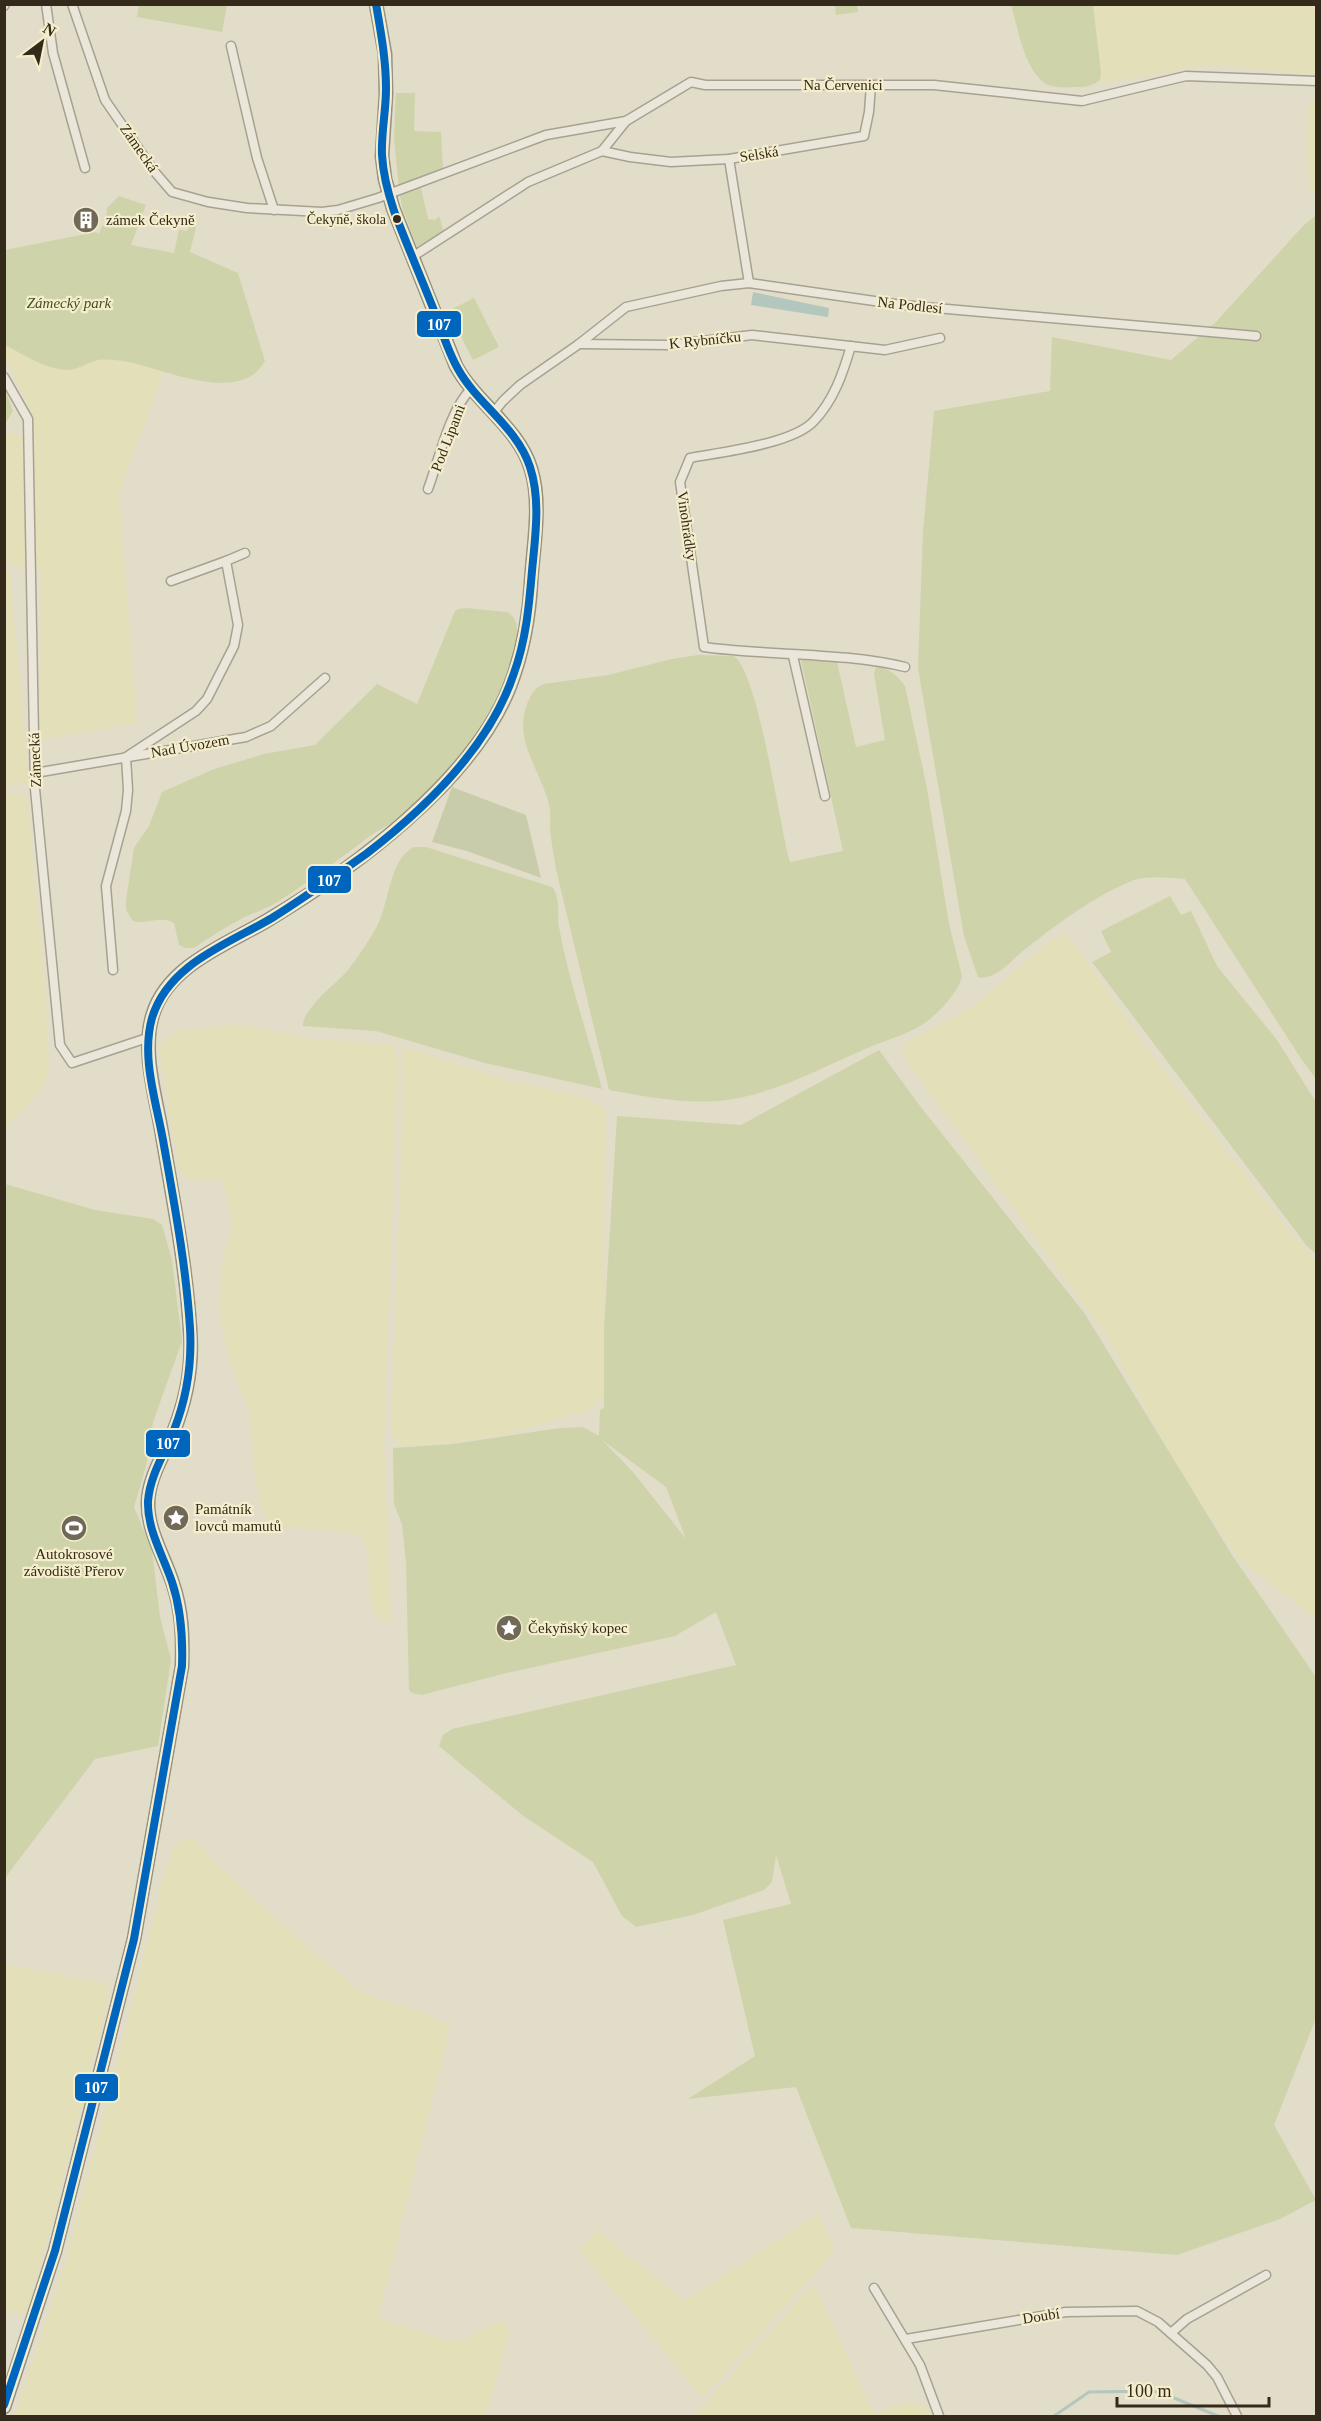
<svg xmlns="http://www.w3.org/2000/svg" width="1321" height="2421" font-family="Georgia,serif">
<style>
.farmland{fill:#e3dfb8}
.green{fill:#ced3aa;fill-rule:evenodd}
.cemetery{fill:#c9ccaa}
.water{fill:#b4c7be}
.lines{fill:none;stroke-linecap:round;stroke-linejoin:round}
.stream{stroke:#b4c7be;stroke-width:3}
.minor-casing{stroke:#a7a192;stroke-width:11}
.secondary-casing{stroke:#969182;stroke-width:15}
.minor{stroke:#eae7da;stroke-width:8}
.secondary{stroke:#eae7da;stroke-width:12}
.bus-1-casing{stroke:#f5eecc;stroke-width:12}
.bus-1{stroke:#0065bd;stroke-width:8}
.bus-dot{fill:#342a1b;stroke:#f5eecc;stroke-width:2}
.labels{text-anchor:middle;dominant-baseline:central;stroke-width:4.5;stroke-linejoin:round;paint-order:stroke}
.bus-label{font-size:14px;fill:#342a1b;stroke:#f5eecc;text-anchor:end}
.street-label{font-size:15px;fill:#342a1b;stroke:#f5eecc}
.poi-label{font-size:15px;fill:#342a1b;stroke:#f5eecc;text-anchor:start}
.park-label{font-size:15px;font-style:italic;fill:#3f5022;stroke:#f5eecc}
.line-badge{stroke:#f5eecc;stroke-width:2}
.badge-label{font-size:16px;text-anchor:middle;font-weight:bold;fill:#fff}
</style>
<rect width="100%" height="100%" fill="#e2ddc8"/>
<g class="farmland">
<path d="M1093,5h223v70l-87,-9h-26l-101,17z"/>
<path d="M1316,97v98l-6,-6 -4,-41 3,-42z"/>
<path d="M4,345l46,22 21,3 27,-10 25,1 41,10 -45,122 18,230 -98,17 3,-169 -37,-8v-131l18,4 2,-40 -20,-38z"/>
<path d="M4,569l6,1 19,212 -24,5z"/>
<path d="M18,792l9,7 18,184 4,85 -5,17 -39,45 -1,-335z"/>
<path d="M1064,934l7,5 83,119 138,177 24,26v358l-76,-59 -60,-89 -72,-133 -202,-278 -3,-10 3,-8 54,-28 20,-13 71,-61z"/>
<path d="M224,1025l26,1 60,13 77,5 7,2 4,14 -14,380 7,180 -4,3 -9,-6 -7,-10 -3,-57 -6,-13 -8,-4 -76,-8 -8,-4 -8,-7 -8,-46 -4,-53 -20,-55 -9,-37 -1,-26 3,-37 10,-38 -8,-34 -3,-6 -5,-3 -17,2 -10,-2 -8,-4 -4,-8 -19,-120 8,-9 11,-7z"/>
<path d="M402,1048l9,1 95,31 68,15 17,5 14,9 -1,288 -14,13 -92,26 -42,6 -47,4 -7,-1 -8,-5 -3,-11 12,-320z"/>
<path d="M188,1838l7,2 25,27 56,52 81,70 18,9 54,16 21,13 -71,287 1,5 66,21 19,-1 33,-17 6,2 5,5v7l-23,80h-472l53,-159 100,-391 8,-20 6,-7z"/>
<path d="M5,1964l99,19 5,6v8l-52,208 -28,100 -7,10 -17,-3z"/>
<path d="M818,2214l17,37 -132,147 -124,-149 18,-19 87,71z"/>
<path d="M809,2288l8,2 57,124 20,-8 17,-4 13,3 5,4 3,7h-238z"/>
</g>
<g class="green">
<path d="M139,5v-1l88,1 -5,27 -85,-15z"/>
<path d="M835,5h22l1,7 -22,3z"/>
<path d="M1011,5h82l8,68 -1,7c-8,7 -17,7 -27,7 -8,1 -19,1 -27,-3 -22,-14 -28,-56 -35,-79z"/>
<path d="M396,93h19l-1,38 27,1 2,40 -44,17 -5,-51z"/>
<path d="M420,184l8,35 7,1 4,-4 5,16 -27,15 -15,-40 -3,-16z"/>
<path d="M119,196l27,9 -15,40 43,8 5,-23 8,1 2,-6 7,2 -6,25 48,21 27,88c-25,46 -104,6 -142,0 -8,-1 -20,-3 -28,0 -8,2 -17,8 -26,9 -23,0 -44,-15 -64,-25v-95l91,-18 3,2 3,-8h4l1,-18z"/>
<path d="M1316,215v864l-14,-19 -117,-181c-16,-1 -35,-4 -51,1 -38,15 -74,42 -106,67 -10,7 -19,18 -28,24 -7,4 -14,8 -22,6l-14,-41 -46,-268 5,-136 11,-121 116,-20 2,-54 119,23 44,-37 88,-97z"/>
<path d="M474,298l25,49 -26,13 -25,-49z"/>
<path d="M4,386l9,25 -8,13h-1z"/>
<path d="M466,608l41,4c17,10 10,34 5,50 -21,62 -71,122 -122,162 -6,4 -14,7 -20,12 -31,23 -62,47 -96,68 -9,5 -20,9 -29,13 -18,9 -35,20 -51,31h-9l-6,-3 -5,-22c-11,-8 -28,2 -41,-2l-7,-11v-10l8,-52 15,-22 13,-34 52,-23 50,-15 51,-9 62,-61 40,20 38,-93 4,-2z"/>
<path d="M698,655l36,1c25,18 45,169 56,206l53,-11 -42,-191 36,2 19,85 29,-7 -11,-66 2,-7c13,0 22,10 29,19l22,102 22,136 13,52c-2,14 -24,38 -36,46 -15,11 -36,17 -54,24 -47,20 -95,47 -145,54 -39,5 -80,-3 -118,-10l-53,-221c-2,-14 -5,-27 -6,-41 0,-8 1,-16 -1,-23 -8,-35 -36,-63 -22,-101 4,-10 7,-16 17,-20l64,-9 64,-16z"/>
<path d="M414,847h12l126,40c9,11 5,27 7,40 10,55 29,108 43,162l-117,-26 -109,-32 -73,-5c-1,-17 34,-43 45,-56 10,-13 20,-28 28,-42 14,-24 12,-68 38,-81z"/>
<path d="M1170,896l11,19 10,-4 26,55 60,74 39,62v152l-9,-8 -215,-284 19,-10 -10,-21z"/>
<path d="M879,1050l41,56 165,208 147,241 84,122v341l-42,107 42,75 -36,19 -103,36 -326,-27 -55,-141 -108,12 67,-43 -32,-136 68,-16 -15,-49 -4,27 -8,8 -71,25 -57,12 -14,-11 -29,-54 -71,-47 -83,-69 4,-11 9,-6 284,-64 -20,-53 -41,24 -173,38 -80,21 -10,-2 -3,-3 -3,-128 -4,-38 -8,-20 -1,-56 60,-4 107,-16 23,-1 16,9 1,-26 4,-2v-81l13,-211 124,9zM602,1440l64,47 20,52 -53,-67z"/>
<path d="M5,1184l90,26 58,9 9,6 10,35 10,81 -29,81 -7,44 -12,41 18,43 8,67 11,42 -13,87 -63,13 -90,119z"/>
</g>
<path class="cemetery" d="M452,787l74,28 15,63 -74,-27 -35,-9z"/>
<path class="water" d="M753,292l76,16 -1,9 -77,-12z"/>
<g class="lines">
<path class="stream" d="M1054,2416l35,-24 64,-1 9,2 56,23"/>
<defs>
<g id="minor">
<path d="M46,4l7,49 32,115"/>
<path d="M72,4l33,96 49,71 18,21 36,10 39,6 75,4 16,-2 40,-12 168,-63 80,-14 65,-39 14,3h229l148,16 104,-25 130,5"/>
<path d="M4,6l1,-2"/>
<path d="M231,46l26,112 17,52"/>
<path d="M602,151l28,6 41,5 58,-3 135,-23 5,-24 2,-27"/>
<path d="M729,159l20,124"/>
<path d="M412,257l116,-75 74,-31 24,-30"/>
<path d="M579,344l91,1 82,-10 133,15 55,-12"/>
<path d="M851,346c-8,27 -17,54 -37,75 -21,23 -92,31 -124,37l-10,24 24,165c66,9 138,5 201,20"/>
<path d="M4,377l24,42 7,370 25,256 12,18 78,-26"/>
<path d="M493,413l10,-12 17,-16 59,-41 47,-37 95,-21 28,-3 153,22 354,31"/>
<path d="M428,489c11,-29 21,-78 43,-100"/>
<path d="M226,561l19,-8"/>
<path d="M793,656l32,140"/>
<path d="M35,773l211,-36 25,-11 54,-48"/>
<path d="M113,970l-7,-84 20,-75 2,-21 -2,-33 70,-46 11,-12 27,-53 4,-21 -12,-64 -55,20"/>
<path d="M874,2288l46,77 19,51"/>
<path d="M1171,2333l16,-14 79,-44"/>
<path d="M906,2339l160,-27 71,-1 21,11 49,43 10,12 20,39"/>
</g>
<path id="secondary" d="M4,2407l51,-156 79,-312 48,-273c1,-29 0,-55 -9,-82 -8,-26 -25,-52 -25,-80 0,-25 15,-48 25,-71 13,-32 20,-69 17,-104 -4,-65 -17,-130 -28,-195 -6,-37 -21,-83 -9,-120 15,-49 75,-70 115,-94 85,-51 205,-139 242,-234 13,-34 19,-68 21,-103 2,-36 11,-79 0,-114 -12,-41 -55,-66 -75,-103l-63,-158 -8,-29 -3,-23 4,-62 -1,-40 -9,-50"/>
</defs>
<use href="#minor" class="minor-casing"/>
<use href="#secondary" class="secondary-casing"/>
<use href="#minor" class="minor"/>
<use href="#secondary" class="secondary"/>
<defs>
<path id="bus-1" d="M4,2405l51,-154 79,-312 48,-273c1,-29 -1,-57 -10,-84 -9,-27 -25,-52 -24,-81 2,-26 17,-48 26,-71 13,-33 18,-68 16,-102 -4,-63 -16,-126 -27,-188 -7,-39 -22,-83 -11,-122 16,-54 76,-74 120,-100 32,-20 63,-42 94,-64 60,-46 124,-107 148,-181 12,-33 15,-67 18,-102 3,-34 9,-70 -2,-104 -13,-40 -52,-62 -72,-98 -11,-19 -17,-41 -25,-61 -13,-33 -27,-65 -39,-97 -6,-18 -11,-37 -12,-56 -1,-22 4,-44 4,-66 0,-29 -5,-56 -10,-85"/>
</defs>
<use href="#bus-1" class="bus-1-casing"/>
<use href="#bus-1" class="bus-1"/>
</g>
<defs>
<symbol id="building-disc" viewBox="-11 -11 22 22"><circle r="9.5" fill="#716958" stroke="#f5eecc"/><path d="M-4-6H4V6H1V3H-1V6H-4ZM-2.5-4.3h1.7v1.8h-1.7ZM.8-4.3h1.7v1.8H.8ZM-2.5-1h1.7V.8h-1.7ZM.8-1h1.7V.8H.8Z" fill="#fff"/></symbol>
<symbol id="sight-disc" viewBox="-11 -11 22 22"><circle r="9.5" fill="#716958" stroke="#f5eecc"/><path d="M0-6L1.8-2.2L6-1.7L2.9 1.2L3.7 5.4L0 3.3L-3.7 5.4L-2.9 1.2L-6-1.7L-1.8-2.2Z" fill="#fff"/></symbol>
<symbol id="stadium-disc" viewBox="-11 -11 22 22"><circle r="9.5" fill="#716958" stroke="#f5eecc"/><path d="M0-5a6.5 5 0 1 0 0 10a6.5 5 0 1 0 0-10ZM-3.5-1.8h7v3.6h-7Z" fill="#fff"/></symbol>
</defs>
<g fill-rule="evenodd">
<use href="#building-disc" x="71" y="205" width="30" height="30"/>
<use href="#sight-disc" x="161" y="1503" width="30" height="30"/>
<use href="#stadium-disc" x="59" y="1513" width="30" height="30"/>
<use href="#sight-disc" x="494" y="1613" width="30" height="30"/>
</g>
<circle class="bus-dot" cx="397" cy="219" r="5"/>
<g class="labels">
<g class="bus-label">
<text x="386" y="219">Čekyně, škola</text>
</g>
<g class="street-label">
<text x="843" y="85">Na Červenici</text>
<text transform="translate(139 148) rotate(55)">Zámecká</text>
<text transform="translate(759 154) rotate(-9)">Selská</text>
<text transform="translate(910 305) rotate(6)">Na Podlesí</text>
<text transform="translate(705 340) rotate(-6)">K Rybníčku</text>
<text transform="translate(448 438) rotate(-69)">Pod Lipami</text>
<text transform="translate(687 526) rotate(82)">Vinohrádky</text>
<text transform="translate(190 746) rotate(-10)">Nad Úvozem</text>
<text transform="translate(35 760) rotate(-92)">Zámecká</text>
<text transform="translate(1041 2316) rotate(-9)">Doubí</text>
</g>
<g class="poi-label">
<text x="106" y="220">zámek Čekyně</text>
<text x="195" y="1509">Památník<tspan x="195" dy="17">lovců mamutů</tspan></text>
<text x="74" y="1554" text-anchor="middle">Autokrosové<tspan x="74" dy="17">závodiště Přerov</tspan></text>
<text x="528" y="1628">Čekyňský kopec</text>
</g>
<g class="park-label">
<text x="69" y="303">Zámecký park</text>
</g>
</g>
<g class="line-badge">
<rect x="416" y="310" width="46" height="28" rx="6" fill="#0065bd"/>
<rect x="307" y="865" width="45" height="29" rx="6" fill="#0065bd"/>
<rect x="145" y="1429" width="46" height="29" rx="6" fill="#0065bd"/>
<rect x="74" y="2073" width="45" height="29" rx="6" fill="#0065bd"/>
</g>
<g class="badge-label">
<text x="439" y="330">107</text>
<text x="329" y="886">107</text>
<text x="168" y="1449">107</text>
<text x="96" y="2093">107</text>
</g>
<rect width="1321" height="2421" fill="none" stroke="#342a1b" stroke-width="12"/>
<g transform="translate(42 42) rotate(32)" stroke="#f5eecc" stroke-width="4.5" paint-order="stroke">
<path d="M0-4.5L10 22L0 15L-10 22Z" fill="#342a1b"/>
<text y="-9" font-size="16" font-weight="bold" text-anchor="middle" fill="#342a1b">N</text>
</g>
<path d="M1117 2397v9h152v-9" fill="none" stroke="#342a1b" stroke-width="3"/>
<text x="1126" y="2397" font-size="18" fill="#342a1b" stroke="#f5eecc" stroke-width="4.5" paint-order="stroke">100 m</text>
</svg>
